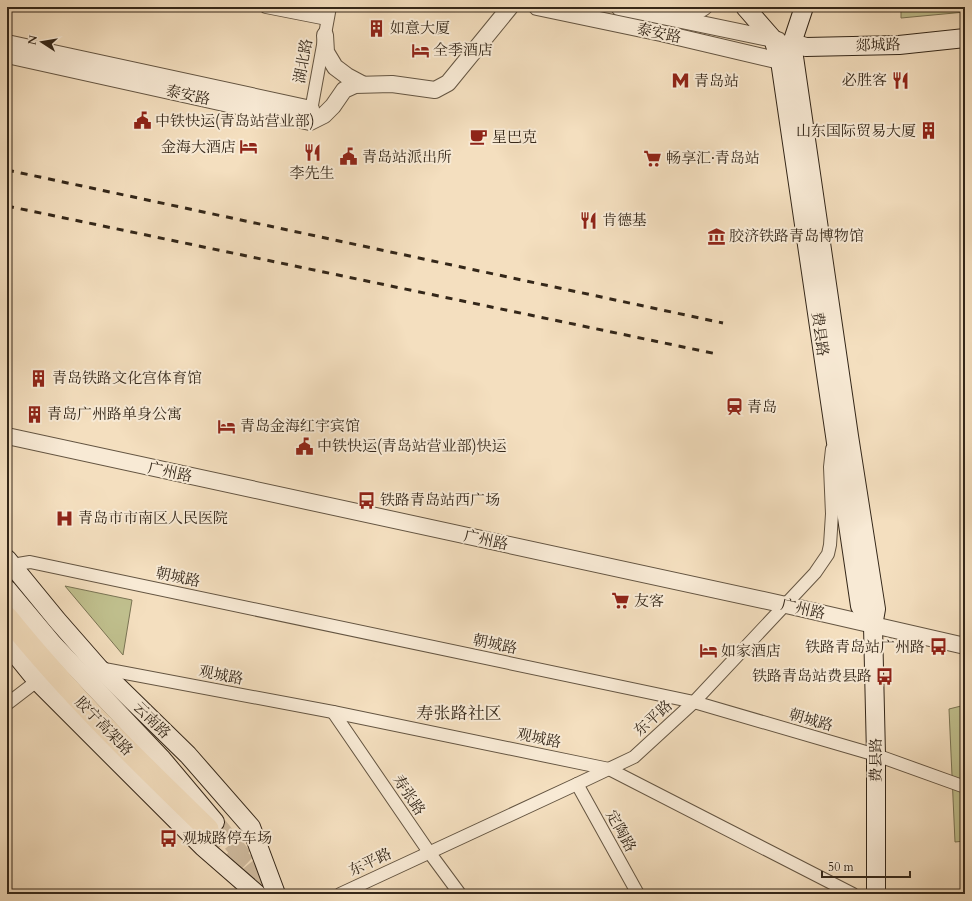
<svg xmlns="http://www.w3.org/2000/svg" width="972" height="901" font-family="Cardo,'Noto Serif SC',serif">
<style>
.green{fill:#c0c08e;stroke:#7a7454}
.lines{fill:none;stroke-linecap:round;stroke-linejoin:round}
.secondary-tunnel{stroke:#ceba9e;stroke-width:18;stroke-dasharray:18 9;stroke-linecap:butt}
.trunk-tunnel{stroke:#ceba9e;stroke-width:21;stroke-dasharray:21 10;stroke-linecap:butt}
.minor-casing{stroke:#645542;stroke-width:14}
.tertiary-casing{stroke:#645542;stroke-width:18}
.secondary-casing{stroke:#342719;stroke-width:20}
.trunk-casing{stroke:#342719;stroke-width:22}
.minor{stroke:#f8ead5;stroke-width:12}
.tertiary{stroke:#f8ead5;stroke-width:16}
.secondary{stroke:#f8ead5;stroke-width:18}
.trunk{stroke:#f4dfbf;stroke-width:21}
.rail{stroke:#342719;stroke-width:3;stroke-dasharray:7 7;stroke-linecap:butt}
.labels{text-anchor:middle;dominant-baseline:central;stroke-width:4;stroke-linejoin:round;paint-order:stroke}
.poi-label{font-size:15px;fill:#342719;stroke:#f8ead5;text-anchor:start}
.street-label{font-size:15px;fill:#342719;stroke:#f8ead5}
.quarter-label{font-size:17px;fill:#342719;stroke:#f8ead5}
</style>
<rect width="100%" height="100%" fill="#f4dfbf"/>
<filter id="stains"><feTurbulence type="fractalNoise" baseFrequency=".005" numOctaves="4"/><feColorMatrix values="0 0 0 0 .2 0 0 0 0 .09 0 0 0 0 .02 0 0 0 .5 -.17"/></filter>
<radialGradient id="worn" r=".72"><stop offset=".6" stop-color="#630" stop-opacity="0"/><stop offset="1" stop-color="#630" stop-opacity=".3"/></radialGradient>
<g class="green">
<path d="M901,7h64v5l-64,6z"/>
<path d="M65,586l67,14 -9,55z"/>
<path d="M965,705v136l-10,1 -6,-133z"/>
</g>
<g class="lines">
<path class="secondary-tunnel" d="M215,822l52,64"/>
<path class="trunk-tunnel" d="M208,829l68,65"/>
<defs>
<g id="minor">
<path d="M266,7l61,12"/>
<path d="M310,116l20,-109"/>
<path d="M12,565l18,-3 664,140 182,53 89,32"/>
<path d="M99,668l234,44 276,57 244,125"/>
<path d="M7,704l30,-23"/>
<path d="M333,712l96,140 31,42"/>
<path d="M577,784l61,110"/>
<path d="M340,894l237,-110 57,-27 60,-55 121,-129 13,-19 2,-9 2,-31 -2,-47 2,-18"/>
</g>
<g id="tertiary">
<path d="M537,7l124,26 119,28"/>
<path d="M619,7l159,33"/>
<path d="M676,17l17,-3 11,-7"/>
<path d="M325,35l1,17 9,15 12,9 15,8"/>
<path d="M7,43l304,66"/>
<path d="M7,55l303,67 14,-7 9,-9 11,-16 11,-5 37,-1 43,6 13,-7 62,-76"/>
<path d="M7,436l779,169 179,41"/>
</g>
<g id="secondary">
<path d="M745,7l28,32 7,22 80,545 13,20"/>
<path d="M792,43l57,393 27,173 -3,17 3,129v139"/>
<path d="M792,43l14,4 93,-2 66,-7"/>
<path d="M786,53l6,-10 12,-36"/>
<path d="M7,559l50,61 42,48 89,87 63,72 25,67"/>
<path d="M7,589l46,55 109,115 53,63"/>
<path d="M7,644l30,37 166,166 54,47"/>
</g>
<path id="trunk" d="M7,617c61,76 131,144 201,212"/>
</defs>
<use href="#minor" class="minor-casing"/>
<use href="#tertiary" class="tertiary-casing"/>
<use href="#secondary" class="secondary-casing"/>
<use href="#trunk" class="trunk-casing"/>
<use href="#minor" class="minor"/>
<use href="#tertiary" class="tertiary"/>
<use href="#secondary" class="secondary"/>
<use href="#trunk" class="trunk"/>
<g class="rail">
<path d="M7,170l716,153"/>
<path d="M7,206l710,148"/>
</g>
</g>
<defs>
<symbol id="building-bare" viewBox="-9 -9 18 18"><path d="M-4-6H4V6H1V3H-1V6H-4ZM-2.5-4.3h1.7v1.8h-1.7ZM.8-4.3h1.7v1.8H.8ZM-2.5-1h1.7V.8h-1.7ZM.8-1h1.7V.8H.8Z" fill="#8f2418" stroke="#f8ead5" stroke-width="2.5" paint-order="stroke"/></symbol>
<symbol id="hotel-bare" viewBox="-9 -9 18 18"><path d="M-6-4.5h1.5V1H6V5H4.5V3h-9V5H-6ZM-4 0a1.8 1.8 0 1 1 3.6 0ZM.5 0V-2.5h3Q6-2.5 6 0Z" fill="#8f2418" stroke="#f8ead5" stroke-width="2.5" paint-order="stroke"/></symbol>
<symbol id="restaurant-bare" viewBox="-9 -9 18 18"><path d="M-5-6h1v4h1v-4h1v4h1v-4h1v5L-1.5 .5V6h-2V.5L-5-1ZM5-6V6H3V1.5H1.5Q1.5-4 5-6Z" fill="#8f2418" stroke="#f8ead5" stroke-width="2.5" paint-order="stroke"/></symbol>
<symbol id="metro-bare" viewBox="-9 -9 18 18"><path d="M-5.5 5V-5H-3L0 0L3-5H5.5V5H3V-.5L0 4L-3-.5V5Z" fill="#8f2418" stroke="#f8ead5" stroke-width="2.5" paint-order="stroke"/></symbol>
<symbol id="civic-bare" viewBox="-9 -9 18 18"><path d="M-.6-6.5H3V-4.5H.6V-3L4-1V1h2V6H-6V1h2V-1L-.6-3ZM-1.2 2.5V6h2.4V2.5Z" fill="#8f2418" stroke="#f8ead5" stroke-width="2.5" paint-order="stroke"/></symbol>
<symbol id="cafe-bare" viewBox="-9 -9 18 18"><path d="M-5.5-4.5H6V0H3Q3 3.5 0 3.5H-2.5Q-5.5 3.5-5.5 0ZM3-3.2v2h1.7v-2ZM-6 4.5H4V6H-6Z" fill="#8f2418" stroke="#f8ead5" stroke-width="2.5" paint-order="stroke"/></symbol>
<symbol id="supermarket-bare" viewBox="-9 -9 18 18"><path d="M-6-5.5h2.5l.6 2H6L4.5 2H-2.5L-4.4-4H-6ZM-1.5 3.2a1.3 1.3 0 1 0 .1 0ZM3 3.2a1.3 1.3 0 1 0 .1 0Z" fill="#8f2418" stroke="#f8ead5" stroke-width="2.5" paint-order="stroke"/></symbol>
<symbol id="museum-bare" viewBox="-9 -9 18 18"><path d="M0-6L6-3V-2H-6V-3ZM-5-1h2V3h-2ZM-1-1h2V3h-2ZM3-1h2V3H3ZM-6 4H6V6H-6Z" fill="#8f2418" stroke="#f8ead5" stroke-width="2.5" paint-order="stroke"/></symbol>
<symbol id="station-bare" viewBox="-9 -9 18 18"><path d="M-3-6H3Q5-6 5-4V2Q5 4 3 4L4.5 6H3L1.5 4h-3L-3 6H-4.5L-3 4Q-5 4-5 2V-4Q-5-6-3-6ZM-3.5-4v3h7v-3ZM-3.5 1v1.5H-2V1ZM2 1v1.5H3.5V1Z" fill="#8f2418" stroke="#f8ead5" stroke-width="2.5" paint-order="stroke"/></symbol>
<symbol id="bus-bare" viewBox="-9 -9 18 18"><path d="M-5-6H5V4H4V6H2V4H-2V6H-4V4H-5ZM-3.5-4V0h7V-4ZM-3.5 1.2v1.5H-2V1.2ZM2 1.2v1.5H3.5V1.2Z" fill="#8f2418" stroke="#f8ead5" stroke-width="2.5" paint-order="stroke"/></symbol>
<symbol id="hospital-bare" viewBox="-9 -9 18 18"><path d="M-5-5h3v3.5h4V-5h3V5h-3V1.5h-4V5h-3Z" fill="#8f2418" stroke="#f8ead5" stroke-width="2.5" paint-order="stroke"/></symbol>
</defs>
<g fill-rule="evenodd">
<use href="#building-bare" x="364" y="16" width="25" height="25"/>
<use href="#hotel-bare" x="408" y="38" width="25" height="25"/>
<use href="#restaurant-bare" x="888" y="68" width="25" height="25"/>
<use href="#metro-bare" x="668" y="68" width="25" height="25"/>
<use href="#civic-bare" x="130" y="108" width="25" height="25"/>
<use href="#building-bare" x="916" y="118" width="25" height="25"/>
<use href="#cafe-bare" x="466" y="124" width="25" height="25"/>
<use href="#hotel-bare" x="236" y="134" width="25" height="25"/>
<use href="#restaurant-bare" x="300" y="140" width="25" height="25"/>
<use href="#civic-bare" x="336" y="144" width="25" height="25"/>
<use href="#supermarket-bare" x="640" y="146" width="25" height="25"/>
<use href="#restaurant-bare" x="576" y="208" width="25" height="25"/>
<use href="#museum-bare" x="704" y="224" width="25" height="25"/>
<use href="#building-bare" x="26" y="366" width="25" height="25"/>
<use href="#station-bare" x="722" y="394" width="25" height="25"/>
<use href="#building-bare" x="22" y="402" width="25" height="25"/>
<use href="#hotel-bare" x="214" y="414" width="25" height="25"/>
<use href="#civic-bare" x="292" y="434" width="25" height="25"/>
<use href="#bus-bare" x="354" y="488" width="25" height="25"/>
<use href="#hospital-bare" x="52" y="506" width="25" height="25"/>
<use href="#supermarket-bare" x="608" y="588" width="25" height="25"/>
<use href="#bus-bare" x="926" y="634" width="25" height="25"/>
<use href="#hotel-bare" x="696" y="638" width="25" height="25"/>
<use href="#bus-bare" x="872" y="664" width="25" height="25"/>
<use href="#bus-bare" x="156" y="826" width="25" height="25"/>
</g>
<g class="labels">
<g class="poi-label">
<text x="390" y="28">如意大厦</text>
<text x="433" y="50">全季酒店</text>
<text x="887" y="80" text-anchor="end">必胜客</text>
<text x="694" y="81">青岛站</text>
<text x="155" y="121">中铁快运(青岛站营业部)</text>
<text x="916" y="131" text-anchor="end">山东国际贸易大厦</text>
<text x="492" y="137">星巴克</text>
<text x="236" y="147" text-anchor="end">金海大酒店</text>
<text x="362" y="157">青岛站派出所</text>
<text x="666" y="158">畅享汇·青岛站</text>
<text x="312" y="173" text-anchor="middle">李先生</text>
<text x="602" y="220">肯德基</text>
<text x="729" y="236">胶济铁路青岛博物馆</text>
<text x="52" y="378">青岛铁路文化宫体育馆</text>
<text x="747" y="407">青岛</text>
<text x="47" y="414">青岛广州路单身公寓</text>
<text x="240" y="426">青岛金海红宇宾馆</text>
<text x="317" y="446">中铁快运(青岛站营业部)快运</text>
<text x="380" y="500">铁路青岛站西广场</text>
<text x="78" y="518">青岛市市南区人民医院</text>
<text x="634" y="601">友客</text>
<text x="925" y="647" text-anchor="end">铁路青岛站广州路</text>
<text x="721" y="651">如家酒店</text>
<text x="872" y="676" text-anchor="end">铁路青岛站费县路</text>
<text x="182" y="838">观城路停车场</text>
</g>
<g class="street-label">
<text transform="translate(659 33) rotate(12)">泰安路</text>
<text transform="translate(878 45) rotate(-2)">郯城路</text>
<text transform="translate(303 61) rotate(-80)">湖北路</text>
<text transform="translate(188 95) rotate(12)">泰安路</text>
<text transform="translate(820 334) rotate(82)">费县路</text>
<text transform="translate(170 472) rotate(12)">广州路</text>
<text transform="translate(486 540) rotate(12)">广州路</text>
<text transform="translate(178 577) rotate(12)">朝城路</text>
<text transform="translate(803 609) rotate(13)">广州路</text>
<text transform="translate(495 644) rotate(12)">朝城路</text>
<text transform="translate(221 675) rotate(11)">观城路</text>
<text transform="translate(653 718) rotate(-42)">东平路</text>
<text transform="translate(152 720) rotate(45)">云南路</text>
<text transform="translate(811 720) rotate(16)">朝城路</text>
<text transform="translate(104 726) rotate(46)">胶宁高架路</text>
<text transform="translate(539 738) rotate(12)">观城路</text>
<text transform="translate(876 760) rotate(-90)">费县路</text>
<text transform="translate(409 795) rotate(56)">寿张路</text>
<text transform="translate(621 831) rotate(61)">定陶路</text>
<text transform="translate(370 862) rotate(-25)">东平路</text>
</g>
<g class="quarter-label">
<text x="459" y="713">寿张路社区</text>
</g>
</g>
<rect width="972" height="901" fill="none" stroke="#f4dfbf" stroke-width="24"/>
<rect x="8" y="8" width="956" height="885" fill="none" stroke="#342719" stroke-width="2"/>
<rect x="12" y="12" width="948" height="877" fill="none" stroke="#342719"/>
<g transform="translate(42 42) rotate(282)" stroke="#f8ead5" stroke-width="3" paint-order="stroke">
<path d="M0-3L7 15L0 10L-7 15Z" fill="#342719"/>
<text y="-6" font-size="11" font-weight="bold" text-anchor="middle" fill="#342719">N</text>
</g>
<path d="M822 871v6h88v-6" fill="none" stroke="#342719" stroke-width="2"/>
<text x="828" y="871" font-size="12" fill="#342719" stroke="#f8ead5" stroke-width="3" paint-order="stroke">50 m</text>
<rect width="100%" height="100%" filter="url(#stains)"/>
<rect width="100%" height="100%" fill="url(#worn)"/>
</svg>
